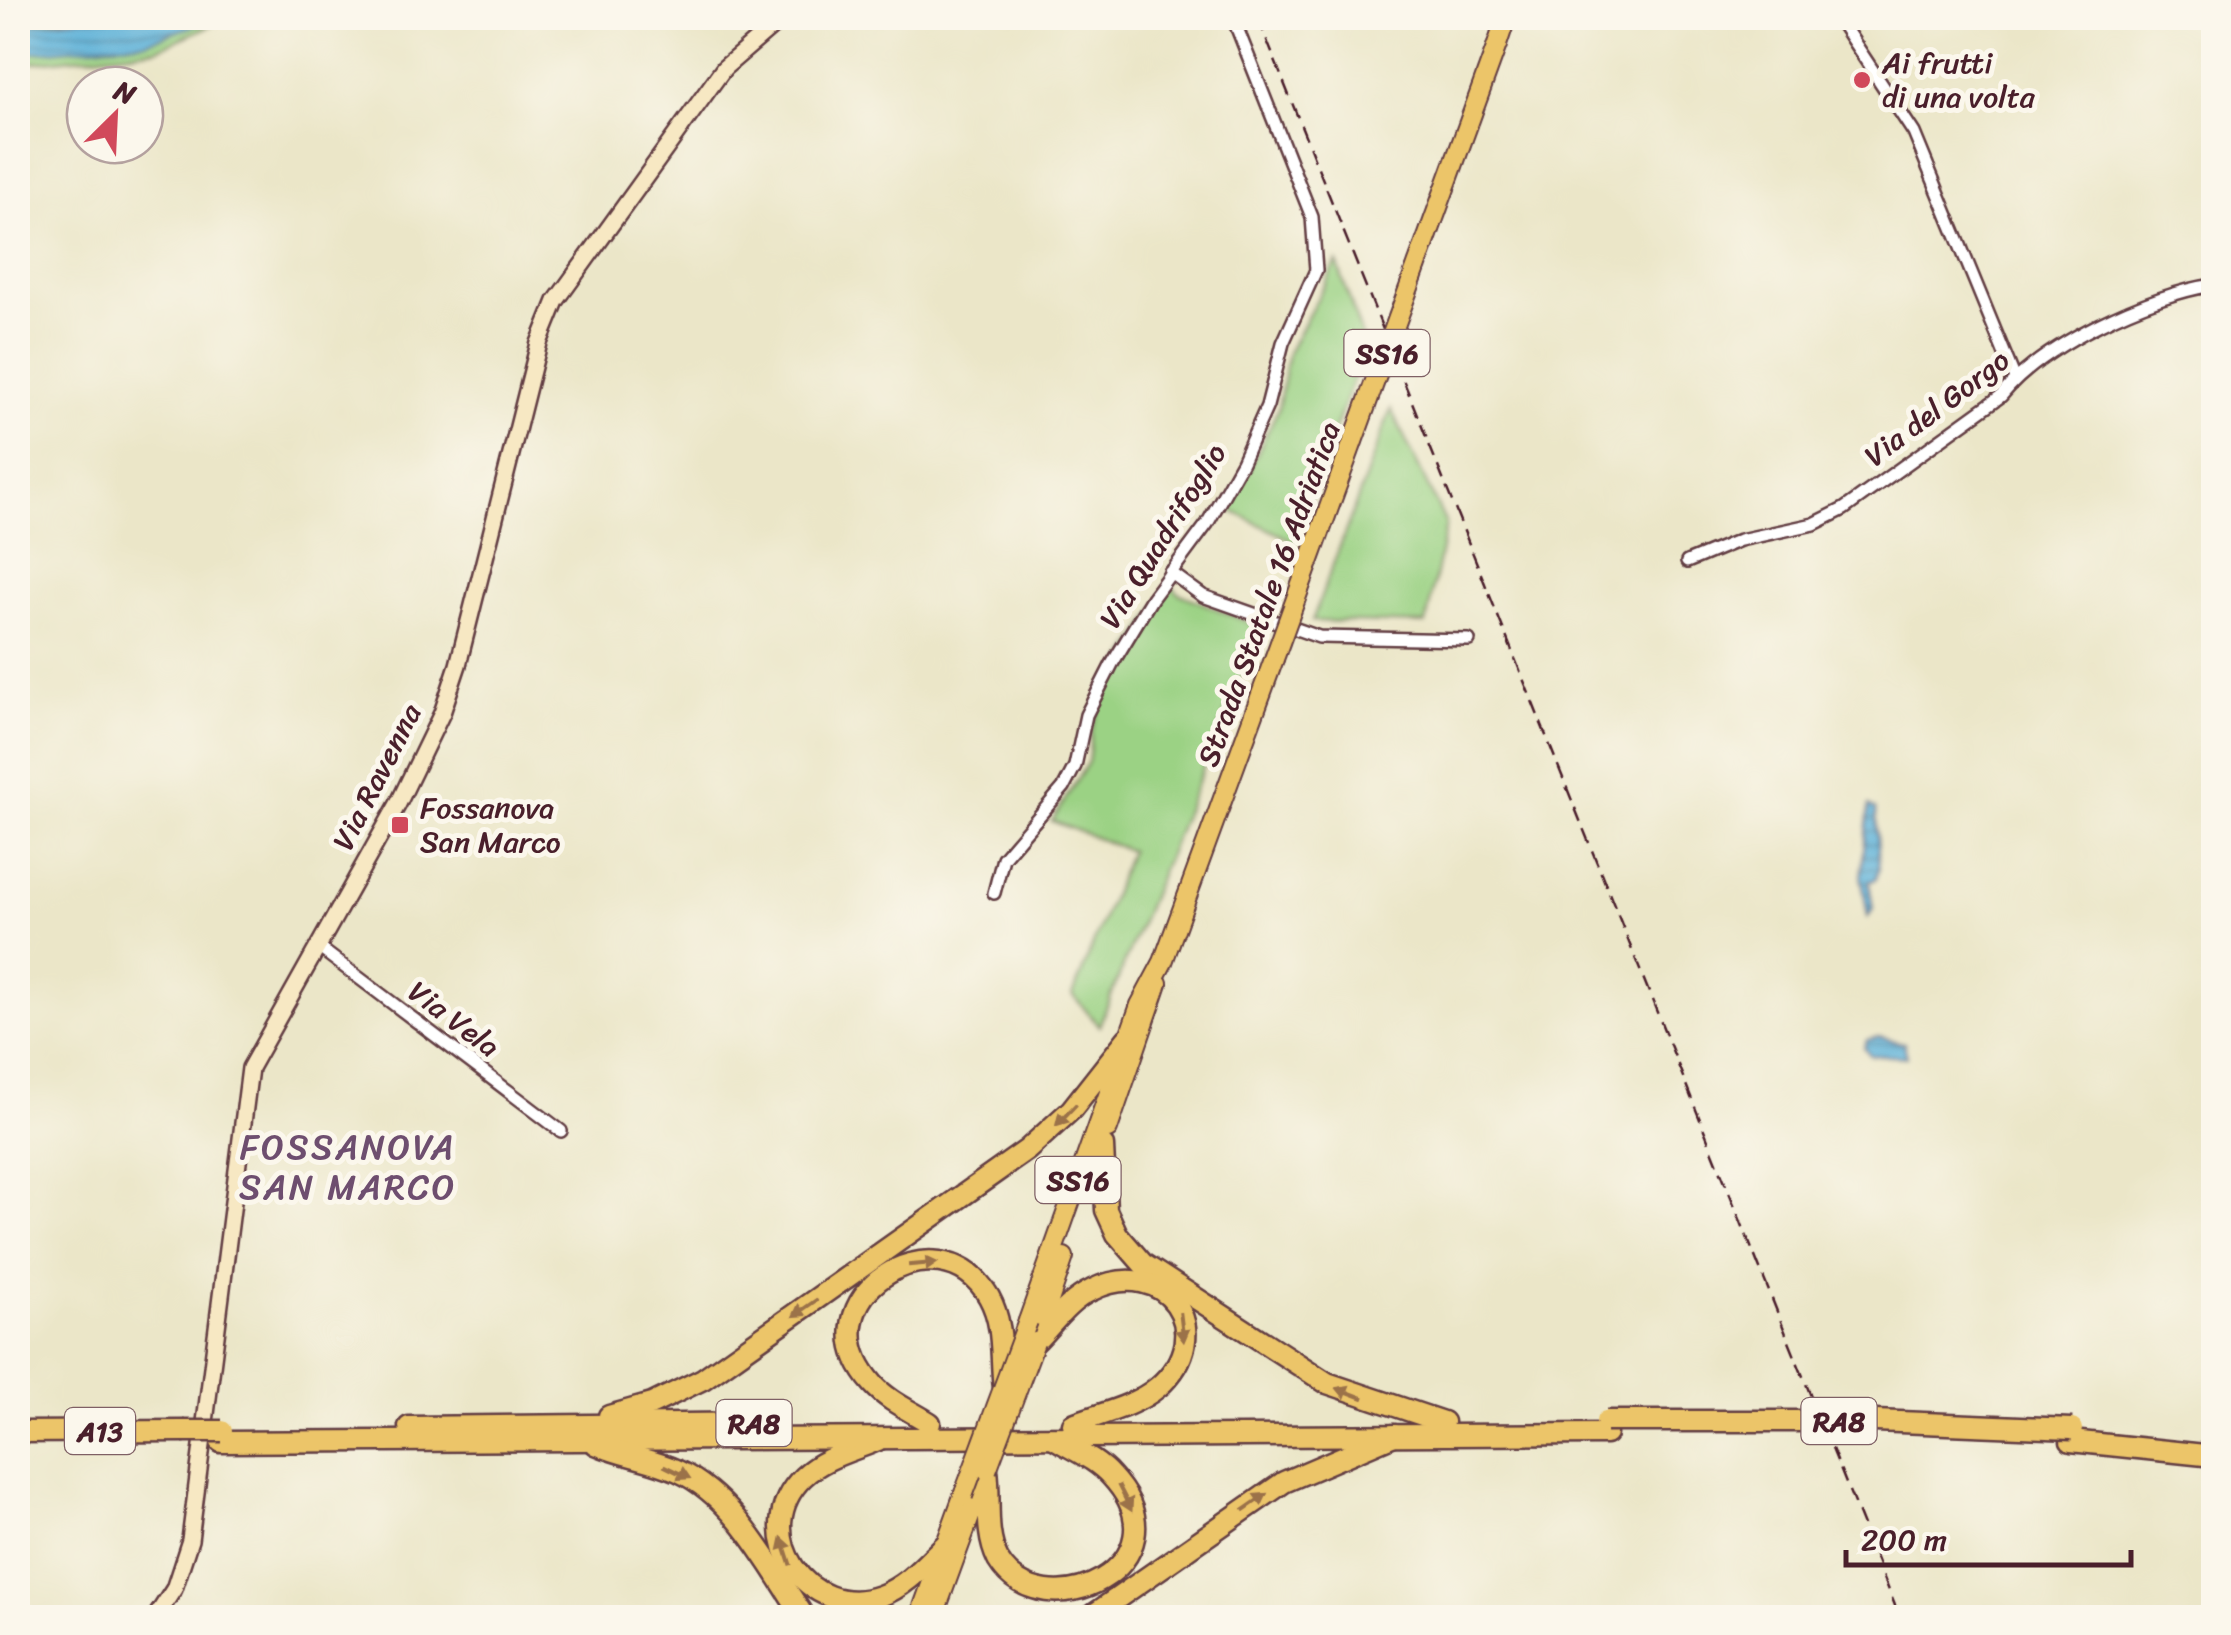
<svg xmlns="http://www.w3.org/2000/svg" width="2231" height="1635" font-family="Sriracha,sans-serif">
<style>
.park{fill:#9bd284;stroke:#727858;stroke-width:2.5}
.water{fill:url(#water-rules);stroke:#536882;stroke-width:2.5}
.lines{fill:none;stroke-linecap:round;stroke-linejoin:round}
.street-casing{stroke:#623d43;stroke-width:16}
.secondary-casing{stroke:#623d43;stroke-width:20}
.primary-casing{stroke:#623d43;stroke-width:22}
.highway-casing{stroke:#623d43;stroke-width:25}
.street{stroke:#fff;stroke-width:11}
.secondary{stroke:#f7e8c3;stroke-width:15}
.primary{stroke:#ecc569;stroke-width:18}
.highway{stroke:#ecc569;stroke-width:20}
.rail{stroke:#4a1f2b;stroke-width:2.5;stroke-dasharray:15 8;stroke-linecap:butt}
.primary-bridge-casing{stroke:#623d43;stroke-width:22;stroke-linecap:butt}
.highway-bridge-casing{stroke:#623d43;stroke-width:25;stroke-linecap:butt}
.primary-bridge{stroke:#ecc569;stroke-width:18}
.highway-bridge{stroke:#ecc569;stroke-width:20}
.oneway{fill:#9b724a}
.poi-dot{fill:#d1495b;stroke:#fbf7ec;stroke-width:4}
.labels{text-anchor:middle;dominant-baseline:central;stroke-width:10;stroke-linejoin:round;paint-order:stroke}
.shield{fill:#fbf7ec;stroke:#7f6065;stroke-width:2.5}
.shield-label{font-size:28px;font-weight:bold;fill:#4a1f2b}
.poi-label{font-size:30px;fill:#4a1f2b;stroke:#fbf7ec;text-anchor:start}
.street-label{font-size:30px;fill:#4a1f2b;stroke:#fbf7ec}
.quarter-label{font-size:35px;letter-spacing:2.5px;fill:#6e4e6f;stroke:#fbf7ec}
</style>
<defs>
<pattern id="water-rules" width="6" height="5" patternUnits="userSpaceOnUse" patternTransform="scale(2.5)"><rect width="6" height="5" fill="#5cb1d8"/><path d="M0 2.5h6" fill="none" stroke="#4e8faf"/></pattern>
</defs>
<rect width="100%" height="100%" fill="#fbf7ec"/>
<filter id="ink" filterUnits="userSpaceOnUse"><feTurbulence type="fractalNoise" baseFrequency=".01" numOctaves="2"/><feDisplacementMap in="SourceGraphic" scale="20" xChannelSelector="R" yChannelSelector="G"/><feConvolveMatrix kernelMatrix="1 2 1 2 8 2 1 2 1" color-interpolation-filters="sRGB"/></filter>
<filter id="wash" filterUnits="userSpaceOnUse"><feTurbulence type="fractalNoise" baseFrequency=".0048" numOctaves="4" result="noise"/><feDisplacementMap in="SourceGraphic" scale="40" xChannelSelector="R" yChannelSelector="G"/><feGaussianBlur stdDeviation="2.25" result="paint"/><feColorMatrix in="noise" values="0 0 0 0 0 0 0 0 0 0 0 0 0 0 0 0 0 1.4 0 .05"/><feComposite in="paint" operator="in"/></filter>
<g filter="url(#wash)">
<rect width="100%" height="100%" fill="#ebe6c8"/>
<g class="park">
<path d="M18,18h210l-71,31 -139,15z"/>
<path d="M1337,262l28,84 -70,196 -65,-32 48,-101 10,-56z"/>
<path d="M1391,409l55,115 -20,100 -114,-3z"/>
<path d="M1171,584l7,9 82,34 -161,399 -26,-31 57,-144 -78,-30 36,-59 4,-32 13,-40z"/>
</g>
<g class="water">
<path d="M81,18h136l-71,24 -128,12v-28z"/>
<path d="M1869,806l7,4 3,60 -3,9 -7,3 4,27 -5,8 -7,-41z"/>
<path d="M1879,1037l25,6 3,14 -37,-2 -6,-8 3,-7z"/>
</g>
</g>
<g filter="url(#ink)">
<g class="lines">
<defs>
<g id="street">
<path d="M1838,18l76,115 101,246"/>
<path d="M1687,562l53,-22 74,-16 30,-15 157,-113c41,-51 148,-102 213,-111"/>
<path d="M1170,572l33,24 116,41 150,3"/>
<path d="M994,893l9,-35 61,-71 11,-21 11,-51 26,-51 40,-66 55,-74 35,-62 25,-56 16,-63 33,-73 -4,-53 -79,-199"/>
<path d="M317,946l244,185"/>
</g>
<path id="secondary" d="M155,1618l19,-29 16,-49 60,-472 148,-264 44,-91 16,-48 81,-322 17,-42 168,-233 58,-50"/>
<g id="primary">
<path d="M1497,45l9,-27"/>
<path d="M1108,1129l50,-146"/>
<path d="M1028,1321l112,-316 23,-43 111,-303"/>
<path d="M1035,1342l29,-85"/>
<path d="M919,1618l44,-122"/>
<path d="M933,1618l53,-145"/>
</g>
<g id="highway">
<path d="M1103,1146l3,64 11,24 26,30 184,119 116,39"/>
<path d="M1035,1342c18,-18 33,-41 57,-52 73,-36 129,42 66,97 -24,20 -56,26 -85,37"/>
<path d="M609,1416l43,-12 51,-25 324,-229 44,-40 56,-71"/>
<path d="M930,1423c-19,-12 -42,-22 -57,-39 -75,-85 66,-174 116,-87 16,29 11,60 15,91"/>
<path d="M409,1427l366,-4"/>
<path d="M18,1432l165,-1"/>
<path d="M878,1440c-26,11 -54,17 -75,37 -56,55 4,145 77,119 27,-10 45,-32 65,-51"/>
<path d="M2071,1441l143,15"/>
<path d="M221,1442l1385,-8"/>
<path d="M596,1444c27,12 56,15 82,27 58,27 92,96 127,147"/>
<path d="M987,1470c4,30 -3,62 11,90 45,75 195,4 113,-84 -15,-17 -38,-26 -57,-38"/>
<path d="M1089,1618l195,-136 110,-47"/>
</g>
</defs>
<use href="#street" class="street-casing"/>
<use href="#secondary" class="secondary-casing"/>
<use href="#primary" class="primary-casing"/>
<use href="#highway" class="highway-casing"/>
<use href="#street" class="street"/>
<use href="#secondary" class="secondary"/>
<use href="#primary" class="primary"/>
<use href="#highway" class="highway"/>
<path class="rail" d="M1258,18l642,1600"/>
<defs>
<g id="primary-bridge">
<path d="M1274,659l223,-614"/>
<path d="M987,1470l48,-128"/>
<path d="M963,1496l65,-175"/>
</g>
<g id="highway-bridge">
<path d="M1606,1421h269l197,8"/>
<path d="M183,1431h39"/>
</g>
</defs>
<use href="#primary-bridge" class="primary-bridge-casing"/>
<use href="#highway-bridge" class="highway-bridge-casing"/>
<use href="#primary-bridge" class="primary-bridge"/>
<use href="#highway-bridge" class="highway-bridge"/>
</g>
<defs><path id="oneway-solid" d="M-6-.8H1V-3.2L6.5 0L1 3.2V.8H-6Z" transform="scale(2.5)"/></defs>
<g class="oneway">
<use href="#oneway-solid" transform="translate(1066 1115) rotate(134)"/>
<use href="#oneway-solid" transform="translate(923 1264) rotate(-5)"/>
<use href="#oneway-solid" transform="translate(805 1308) rotate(145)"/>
<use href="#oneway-solid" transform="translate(1182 1327) rotate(83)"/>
<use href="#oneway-solid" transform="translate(1350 1393) rotate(-159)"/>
<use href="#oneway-solid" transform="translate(677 1472) rotate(26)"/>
<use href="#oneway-solid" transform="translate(1125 1498) rotate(63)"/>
<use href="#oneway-solid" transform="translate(1255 1502) rotate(-35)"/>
<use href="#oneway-solid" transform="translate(786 1551) rotate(-108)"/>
</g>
</g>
<g class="poi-dot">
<circle cx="1862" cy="80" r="10"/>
<rect x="390" y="815" width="20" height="20" rx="5"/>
</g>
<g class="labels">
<g class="shield">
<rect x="1344.5" y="330" width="85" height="46" rx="8"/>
<rect x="1035.5" y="1157" width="85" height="46" rx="8"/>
<rect x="1801.5" y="1398" width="75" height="46" rx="8"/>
<rect x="716.5" y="1400" width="75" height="46" rx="8"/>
<rect x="65" y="1408" width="70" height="46" rx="8"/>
</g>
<g class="shield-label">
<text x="1387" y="353">SS16</text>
<text x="1078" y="1180">SS16</text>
<text x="1839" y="1421">RA8</text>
<text x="754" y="1423">RA8</text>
<text x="100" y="1431">A13</text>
</g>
<g class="poi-label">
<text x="1882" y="63">Ai frutti<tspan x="1882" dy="34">di una volta</tspan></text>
<text x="420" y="808">Fossanova<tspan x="420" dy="34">San Marco</tspan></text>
</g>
<g class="street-label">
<text transform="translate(1937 408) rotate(-37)">Via del Gorgo</text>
<text transform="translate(1163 536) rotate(-58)">Via Quadrifoglio</text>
<text transform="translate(1269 594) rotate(-70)">Strada Statale 16 Adriatica</text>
<text transform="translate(377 777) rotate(-63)">Via Ravenna</text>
<text transform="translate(454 1019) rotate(37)">Via Vela</text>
</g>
<g class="quarter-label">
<text x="348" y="1147">FOSSANOVA<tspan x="348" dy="40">SAN MARCO</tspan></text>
</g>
</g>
<rect width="2231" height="1635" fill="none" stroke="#fbf7ec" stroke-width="60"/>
<g transform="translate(115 115) rotate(24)"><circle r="48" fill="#fbf7ec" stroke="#b4a19f" stroke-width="2.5"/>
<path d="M0-8L18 38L0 25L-18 38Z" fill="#d1495b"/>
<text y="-15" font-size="28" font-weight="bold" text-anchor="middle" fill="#4a1f2b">N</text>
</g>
<path d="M1846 1550v15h285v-15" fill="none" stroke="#4a1f2b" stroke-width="5"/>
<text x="1861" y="1550" font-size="30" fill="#4a1f2b" stroke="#fbf7ec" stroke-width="8" paint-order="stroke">200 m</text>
</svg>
